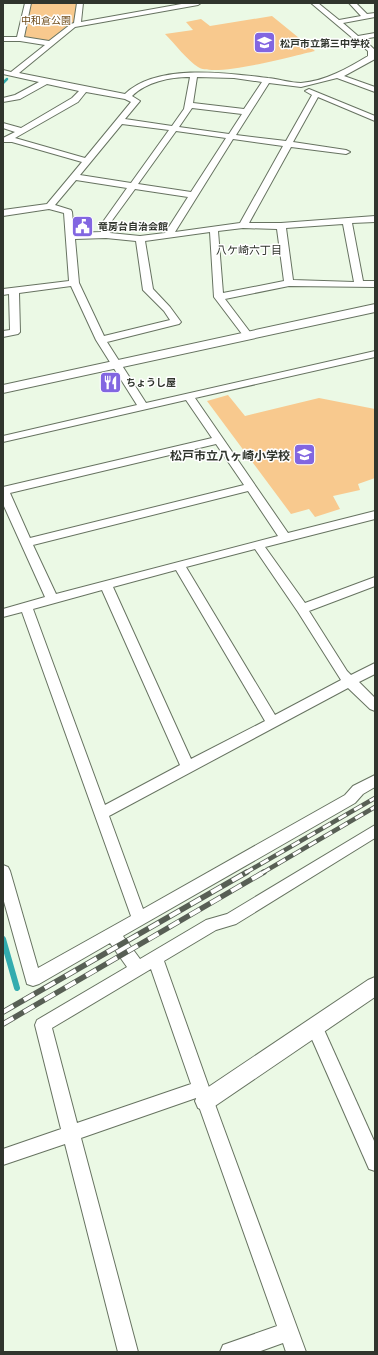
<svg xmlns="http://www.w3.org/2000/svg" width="378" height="1355" font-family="'Titillium Web','Noto Sans JP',sans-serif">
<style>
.green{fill:#f8c98e}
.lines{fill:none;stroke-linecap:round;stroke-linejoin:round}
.stream-far1{stroke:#33acaf;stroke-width:2.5}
.stream{stroke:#33acaf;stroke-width:6}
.minor-casing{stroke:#677361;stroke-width:2}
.tertiary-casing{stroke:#677361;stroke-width:2}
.minor{fill:#fff;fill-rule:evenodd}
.tertiary{fill:#fff;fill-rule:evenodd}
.rail-far1-casing{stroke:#585f55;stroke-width:4.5}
.rail-casing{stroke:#585f55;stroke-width:5.5}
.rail-far1{stroke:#fff;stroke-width:3;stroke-dasharray:9;stroke-linecap:butt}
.rail{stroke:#fff;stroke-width:4;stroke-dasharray:12;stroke-linecap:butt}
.labels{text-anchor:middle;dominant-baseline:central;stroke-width:3;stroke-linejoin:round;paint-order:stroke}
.far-park-label{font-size:10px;fill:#704d1b;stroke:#fff}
.far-poi-label{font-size:10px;font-weight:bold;fill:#30352d;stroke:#fff;text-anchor:start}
.far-neighbourhood-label{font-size:11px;fill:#30352d;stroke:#fff}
.poi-label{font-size:12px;font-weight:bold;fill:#30352d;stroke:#fff;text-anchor:end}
</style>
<rect width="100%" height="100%" fill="#ebf9e5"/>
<g class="green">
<path d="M31,3h46l-2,20 -8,3 -18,15 -23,-3 -2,-1z"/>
<path d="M272,16l43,35c-22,5 -100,27 -117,16 -10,-6 -24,-24 -33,-33l28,-4 -7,-8 15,-3 9,7z"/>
<path d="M228,395l17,21 74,-18 56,11v69l-17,6 2,6 -27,6 7,13 -25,8 -6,-8 -18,5 -84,-113z"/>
</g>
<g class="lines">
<path class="stream-far1" d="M3,83l4,-4"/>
<path class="stream" d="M3,939l14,49"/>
<defs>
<g id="minor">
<path d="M25,3h6l-7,34 25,4 22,-17 3,-1 3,-20h6l-2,19 106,-19h14l-3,2 -123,22 -56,46 106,21c32,-31 102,-21 143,-16 11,1 23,5 33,5 25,-2 47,-15 67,-27v-5l-57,-48h7l21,17 22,-4 -12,-13h7l11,11 8,-1v4l-32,6 15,13 17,-3v4l-12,2 12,11v9l-31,17 31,11v5l-38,-14 -36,9 -32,-4 -33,52 50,6 26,-46 -7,-4 4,-2 66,27v5l-57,-24 -25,45 53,8 4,2 -4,2 -55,-7 -42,76h32l94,-7v6l-23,1 11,58h12v6l-86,-1 -64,13 28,37 -5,3 -3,-1 -31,-41 -4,-65 -65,9 8,48 17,18 11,15 -2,2 -72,18 39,61 229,-52v6l-180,41 93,135 87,-22v8l-110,28 40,56 70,-26v9l-66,25 38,60 4,4 24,-12v11l-16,8 16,16v13l-5,-2 -22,-21 -239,128 34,93 202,-114 8,-9 22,-11v12l-12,7 -8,9 -232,133 17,23 66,-39 21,-6 148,-89v13l-139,86 -20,6 -52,31 52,146 90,245h-20l-3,-9 -25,9h-38l3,-7 54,-19 -81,-228 -115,40 57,214h-20l-53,-208 -62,21v-16l58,-20 -26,-104 2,-5 90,-53 -17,-24 -71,41 -6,2 -6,-2 -24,-86v-33l5,2 2,4 28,97 93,-52 -109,-304 -19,5v-8l42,-12 -42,-93v-17l209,-49 -26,-38 -183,42v-6l134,-31 -41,-65 -25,-54 -52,7 1,39 -2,2 -15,3v-6l7,-1 -1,-36 -6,1v-6l66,-8 -5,-68 -15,-4 -46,7v-6l44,-6 35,-42 -70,-20h-9v-4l12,-6 -12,-4v-5l18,5 51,-30 7,-7 -32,-7 -27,15 -17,3v-4l12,-3 24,-13 -36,-8v-4l8,2 34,-27 -25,-4h-17v-4h14zM190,77l-6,32 -12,17 -47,-7 15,-18 -8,-5c14,-14 38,-19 58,-19zM197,77l37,1 28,4 -18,27 -51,-6zM86,92l39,7 6,3 -46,56 -70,-20 63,-36zM192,108l50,6 -13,20 -50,-7zM122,124l47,6 -38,53 -51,-8zM176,131l50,7 -35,54 -53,-8zM233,139l50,7 -43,77 -65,9zM76,180l51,8 -27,38 1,6 -27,1 -2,-21 -1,-2 -16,-5zM135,189l53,8 -23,36 -25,3 -30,-3 -2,-7zM343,224l11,58 -61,-2 -7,-52zM243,228l34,1 7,52 -61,12 -5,-62zM106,238l30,3 7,49 21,21 6,9 -66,16 -25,-53 -4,-44zM216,444l28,41 -214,53 -20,-45zM248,491l30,45 -222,58 -23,-49zM255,549l43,63 43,68 -66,35 -89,-148zM176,570l89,151 -74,38 -78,-172zM102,590l78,175 -75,40 -72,-196zM151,969l40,115 -114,39 -25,-95z"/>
<path d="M315,1021l6,2 54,120v28l-6,-2 -62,-141 2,-5z"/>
</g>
<g id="tertiary">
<path d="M375,304v8l-372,81v-8z"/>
<path d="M375,977v20l-163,111 -7,3 -7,-3 -3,-7 3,-7 170,-114z"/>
</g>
</defs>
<use href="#minor" class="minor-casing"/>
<use href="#tertiary" class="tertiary-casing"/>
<use href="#minor" class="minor"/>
<use href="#tertiary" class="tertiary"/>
<defs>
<g id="rail-far1">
<path d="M245,873l130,-75"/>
<path d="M262,873l113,-66"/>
</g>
<g id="rail">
<path d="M3,1012l244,-140"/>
<path d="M3,1024l261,-152"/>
</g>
</defs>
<use href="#rail-far1" class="rail-far1-casing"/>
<use href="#rail" class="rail-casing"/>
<use href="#rail-far1" class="rail-far1"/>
<use href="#rail" class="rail"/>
</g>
<defs>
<symbol id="school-square" viewBox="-11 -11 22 22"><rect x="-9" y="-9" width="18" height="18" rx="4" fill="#8266e1" stroke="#fff"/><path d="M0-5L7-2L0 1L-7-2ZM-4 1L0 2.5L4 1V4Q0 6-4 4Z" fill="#fff"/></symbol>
<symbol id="civic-square" viewBox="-11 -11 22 22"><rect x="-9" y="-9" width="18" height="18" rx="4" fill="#8266e1" stroke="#fff"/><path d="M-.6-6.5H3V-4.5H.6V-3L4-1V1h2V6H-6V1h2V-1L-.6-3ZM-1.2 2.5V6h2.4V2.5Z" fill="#fff"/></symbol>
<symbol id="restaurant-square" viewBox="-11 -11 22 22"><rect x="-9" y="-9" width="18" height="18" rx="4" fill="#8266e1" stroke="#fff"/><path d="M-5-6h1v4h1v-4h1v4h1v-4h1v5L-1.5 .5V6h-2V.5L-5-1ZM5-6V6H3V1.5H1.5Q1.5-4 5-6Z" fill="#fff"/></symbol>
</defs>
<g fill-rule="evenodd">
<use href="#school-square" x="252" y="30" width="25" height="25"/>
<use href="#civic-square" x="70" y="214" width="25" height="25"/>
<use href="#restaurant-square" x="98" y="370" width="25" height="25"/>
<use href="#school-square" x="292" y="442" width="25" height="25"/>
</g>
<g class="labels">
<g class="far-park-label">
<text x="46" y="20">中和倉公園</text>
</g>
<g class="far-poi-label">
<text x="280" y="43">松戸市立第三中学校</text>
<text x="98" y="226">竜房台自治会館</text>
<text x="126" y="382">ちょうし屋</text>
</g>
<g class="far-neighbourhood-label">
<text x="249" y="250">八ケ崎六丁目</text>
</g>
<g class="poi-label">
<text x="290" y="455">松戸市立八ヶ崎小学校</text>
</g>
</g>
<rect width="378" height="1355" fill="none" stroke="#30352d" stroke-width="8"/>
</svg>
